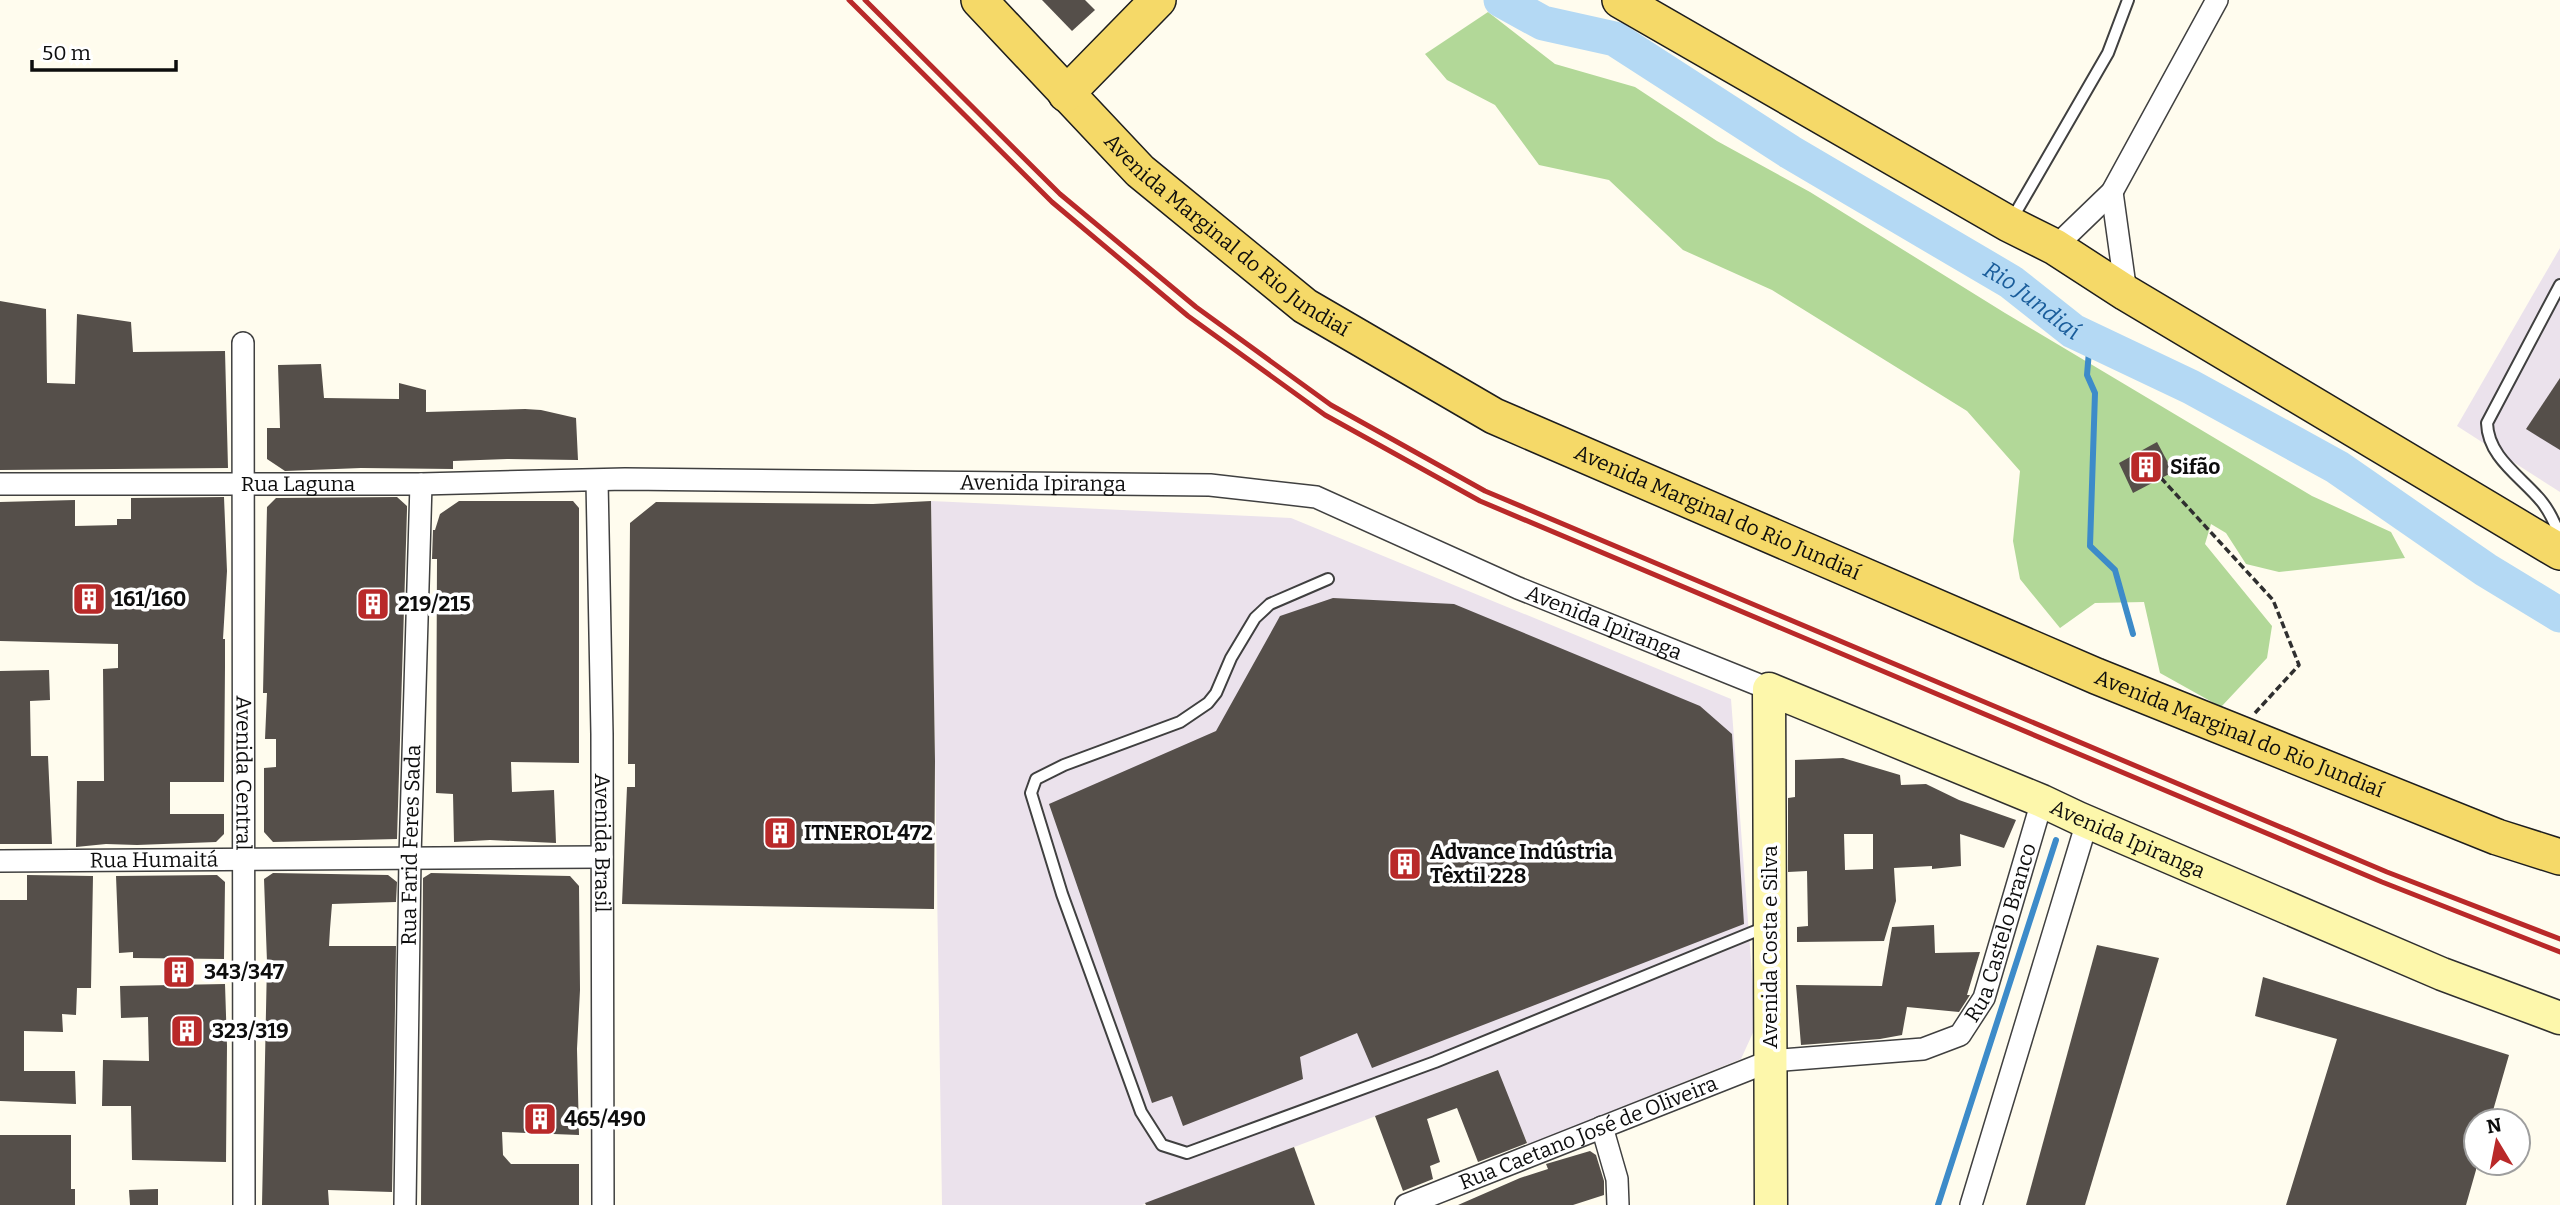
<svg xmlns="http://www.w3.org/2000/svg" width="2560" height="1205" font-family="Bitter,serif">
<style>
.industrial{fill:#ebe2ec}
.forest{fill:#b2d898}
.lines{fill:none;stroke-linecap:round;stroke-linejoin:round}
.stream{stroke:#3d8bc9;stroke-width:6}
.river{stroke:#b4d9f4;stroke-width:35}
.building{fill:#554f4a;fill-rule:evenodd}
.service-casing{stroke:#404040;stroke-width:14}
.minor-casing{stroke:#404040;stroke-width:24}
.secondary-casing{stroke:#2f2f2f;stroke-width:35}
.primary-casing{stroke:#1e1e1e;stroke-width:38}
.path{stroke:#2f2f2f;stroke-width:3.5;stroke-dasharray:7 3.5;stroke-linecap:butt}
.service{stroke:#fff;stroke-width:10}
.minor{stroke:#fff;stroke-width:21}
.secondary{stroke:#fdf7ab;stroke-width:32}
.primary{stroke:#f5d968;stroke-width:35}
.rail{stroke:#b92929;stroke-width:5}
.labels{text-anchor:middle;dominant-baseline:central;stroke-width:7;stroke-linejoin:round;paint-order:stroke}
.street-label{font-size:21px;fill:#0d0d0d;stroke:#fff}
.poi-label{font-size:21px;font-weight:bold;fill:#0d0d0d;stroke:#fff;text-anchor:start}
.water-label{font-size:23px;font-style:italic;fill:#1a5d9b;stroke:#fff}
</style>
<rect width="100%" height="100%" fill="#fffcee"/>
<g class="industrial">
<path d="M2560,248v244l-103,-66z"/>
<path d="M931,501l360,17 440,181 25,327 -15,33 -213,86 -31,-75 -355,135h-200z"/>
</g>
<path class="forest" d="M1488,12l67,52 80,23 82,54 93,51 195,121 307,183 79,36 14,26 -126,14 -33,-8 -20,-31 -15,-9 -6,20 67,82 -5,32 -46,49 -61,-34 -16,-71 -49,1 -35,25 -40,-49 -7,-38 7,-70 -53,-60 -195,-121 -89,-40 -74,-70 -70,-15 -44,-60 -48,-25 -22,-26z"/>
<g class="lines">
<g class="stream">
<path d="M2090,339l-3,36 8,18 -5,153 25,24 18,64"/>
<path d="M1938,1205l118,-365"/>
</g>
<path class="river" id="s1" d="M1501,0l42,23 72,16 175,113 221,130 62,49 118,56 146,80 149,103 74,45"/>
</g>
<g class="building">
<path d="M1042,0h43l10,10 -23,21z"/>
<path d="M0,301l46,8 1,74 28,1 2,-70 54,8 2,30 92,-1 3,117 -228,2z"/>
<path d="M321,364l3,34 75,1v-16l27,7v22l99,-3 16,1 35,8 2,42 -71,-1 -54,2v8l-92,-1 -76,3 -18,-12v-31h13l-2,-63z"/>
<path d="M2560,378v72l-34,-21z"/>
<path d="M2157,442l16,30 -40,21 -14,-30z"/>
<path d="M224,497l3,74 -4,68h2v28l-1,115h-54v32h54v20l-8,8 -79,3 -31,-1 -30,3 1,-66h27l-1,-112 15,-1v-24l-118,-3v-139l75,-2v26l42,-1v-6h14v-21z"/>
<path d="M397,497l10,9v4l-10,329 -124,3 -9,-10v-64l12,-1v-28h-11l2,-46h-4l4,-186 9,-9z"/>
<path d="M459,501h114l6,7v255l-68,-1 1,30 42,-2 2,53 -66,-3 -36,2 -1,-48 -17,-1 1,-234h-5l1,-29h2l5,-16z"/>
<path d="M931,501l4,260 -1,148 -312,-5 5,-117h8v-23h-7l2,-241 26,-21 217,2z"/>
<path d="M1333,598l121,6 246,102 32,28 12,190 -372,144 -15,-35 -57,24 3,22 -120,47 -11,-30 -20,7 -103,-299 167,-73 64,-115z"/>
<path d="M49,670l1,30 -20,1 1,55h17l4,88h-52v-173z"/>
<path d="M1843,758l57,17 1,10 25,-1 33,16 57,20 -12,28 -44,-14 1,32 -29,3v-3l-38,2 2,33 -12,40 -87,1v-15l11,-1 -1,-55 -19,1v-74l7,-1v-37zM1844,834h29v35l-28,1z"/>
<path d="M273,873l115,2 9,7 -1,20 -64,2 -2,25 -1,17h67l-4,246 -64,-2 1,15h-67l5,-243 -3,-83z"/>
<path d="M431,873l139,3 9,10 1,104 -3,59 2,86 -77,-3 1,23 8,9h68v41h-158l2,-327z"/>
<path d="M27,875l66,1 -2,112h-14l-1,27 -14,-1 1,18 -39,-1v40h51l1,33 -76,-3v-201h27z"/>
<path d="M217,875l8,7 -1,77 -91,-1v-6l-14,1 -3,-77z"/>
<path d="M1934,925l1,28 45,-1 -13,43h3l-11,17 -52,-5 -5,28 -22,4 -79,6 -5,-60 86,1 10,-59z"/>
<path d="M2097,945l62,13 -74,247h-59z"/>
<path d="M2263,977l246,78 -19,66h-14v49l-10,35h-180l51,-166 -82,-23z"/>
<path d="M225,984l2,62 -1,116 -94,-2 -1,-54h-29l1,-46 46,1 -1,-44 -27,1 -1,-32z"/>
<path d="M1498,1070l29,73 -49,19 -21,-54 -30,11 13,43 -10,4 3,13 -30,12 -28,-75z"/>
<path d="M0,1135h71v54h4v16h-75z"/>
<path d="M1294,1147l21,58h-169l-1,-2z"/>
<path d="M1590,1151l6,4 8,26v14l-31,10h-115l62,-27 28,-9 -2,-5z"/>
<path d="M158,1189v16h-28l-1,-15z"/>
</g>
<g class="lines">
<defs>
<g id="service">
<path d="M2012,219l96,-166 20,-53"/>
<path d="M2560,285l-73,138c1,35 35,54 55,79 9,11 13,22 18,34"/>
<path d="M1328,579l-58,25 -15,14 -24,40 -15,35 -8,10 -28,19 -116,43 -28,14 -5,14 31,101 79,218 21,33 25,8 248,-91 333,-136"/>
</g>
<g id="minor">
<path d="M2112,192l14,101"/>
<path d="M2055,247l57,-55 105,-192"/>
<path id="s2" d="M243,343l1,862"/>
<path id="s3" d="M597,481l5,253 1,471"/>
<path id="s4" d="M0,484h421l204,-5 585,6 106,12 202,91 251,101"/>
<path id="s5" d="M0,861l602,-4"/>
<path d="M1602,1127l15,52 1,26"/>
<path id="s6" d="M405,1205l5,-348 11,-373"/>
<path id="s7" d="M1406,1205l364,-144 153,-12 37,-14 24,-37 58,-197"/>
<path d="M1971,1205l116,-383"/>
</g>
<g id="secondary">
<path id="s8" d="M1771,1205l-2,-516 273,112 36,17 364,156 118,44"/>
</g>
<g id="primary">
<path id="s9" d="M979,0l161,171 165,135 189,110 602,260 401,161 63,20"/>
<path d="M1620,0l389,224 46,23 71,46 434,259"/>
<path d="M1066,94l92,-94"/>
</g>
</defs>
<use href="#service" class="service-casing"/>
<use href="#minor" class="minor-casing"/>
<use href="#secondary" class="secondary-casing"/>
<use href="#primary" class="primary-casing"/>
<path class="path" d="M2161,478l112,122 26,65 -44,48"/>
<use href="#service" class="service"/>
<use href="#minor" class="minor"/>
<use href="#secondary" class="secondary"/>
<use href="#primary" class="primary"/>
<g class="rail">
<path d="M849,0l203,202 136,114 137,99 155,86 902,381 178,70"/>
<path d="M865,0l195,194 136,113 135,98 154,86 902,381 173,67"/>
</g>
</g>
<defs>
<symbol id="building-square" viewBox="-11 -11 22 22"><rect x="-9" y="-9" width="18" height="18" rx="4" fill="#b92929" stroke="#fff"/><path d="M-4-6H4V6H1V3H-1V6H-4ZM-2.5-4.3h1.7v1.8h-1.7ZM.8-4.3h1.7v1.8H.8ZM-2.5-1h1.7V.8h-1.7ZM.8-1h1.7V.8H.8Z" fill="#fff"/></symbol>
</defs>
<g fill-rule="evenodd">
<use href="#building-square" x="2127" y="448" width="38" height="38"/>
<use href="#building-square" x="70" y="580" width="38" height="38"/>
<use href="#building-square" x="354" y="585" width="38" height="38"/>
<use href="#building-square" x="761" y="814" width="38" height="38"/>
<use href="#building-square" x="1386" y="845" width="38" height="38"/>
<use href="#building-square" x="160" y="953" width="38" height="38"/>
<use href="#building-square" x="168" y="1012" width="38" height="38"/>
<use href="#building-square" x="521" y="1100" width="38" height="38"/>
</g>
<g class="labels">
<g class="street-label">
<text stroke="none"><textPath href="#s9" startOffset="343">Avenida Marginal do Rio Jundiaí</textPath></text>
<text stroke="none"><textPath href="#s4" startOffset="1043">Avenida Ipiranga</textPath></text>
<text stroke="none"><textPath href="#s4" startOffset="298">Rua Laguna</textPath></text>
<text stroke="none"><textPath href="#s9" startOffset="910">Avenida Marginal do Rio Jundiaí</textPath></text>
<text stroke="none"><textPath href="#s4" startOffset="1631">Avenida Ipiranga</textPath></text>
<text stroke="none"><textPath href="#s9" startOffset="1477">Avenida Marginal do Rio Jundiaí</textPath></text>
<text stroke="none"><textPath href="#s2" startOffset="430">Avenida Central</textPath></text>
<text stroke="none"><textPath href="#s8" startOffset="905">Avenida Ipiranga</textPath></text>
<text stroke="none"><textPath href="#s3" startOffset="362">Avenida Brasil</textPath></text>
<text stroke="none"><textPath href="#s6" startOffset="360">Rua Farid Feres Sada</textPath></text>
<text stroke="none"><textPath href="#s5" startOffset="154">Rua Humaitá</textPath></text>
<text stroke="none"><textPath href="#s7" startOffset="696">Rua Castelo Branco</textPath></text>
<text transform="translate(1770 947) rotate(-90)">Avenida Costa e Silva</text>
<text stroke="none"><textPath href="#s7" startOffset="196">Rua Caetano José de Oliveira</textPath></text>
</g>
<g class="poi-label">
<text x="2170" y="467">Sifão</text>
<text x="114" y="599">161/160</text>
<text x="398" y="604">219/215</text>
<text x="804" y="833">ITNEROL 472</text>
<text x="1430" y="852">Advance Indústria<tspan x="1430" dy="24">Têxtil 228</tspan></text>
<text x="204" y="972">343/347</text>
<text x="212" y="1031">323/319</text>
<text x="564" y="1119">465/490</text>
</g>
<g class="water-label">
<text stroke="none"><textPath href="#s1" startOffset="614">Rio Jundiaí</textPath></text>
</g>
</g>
<g transform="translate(2497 1142) rotate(350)"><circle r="33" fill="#ffffff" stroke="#9e9e9e" stroke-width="2"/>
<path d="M0-5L12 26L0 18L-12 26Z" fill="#b92929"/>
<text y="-10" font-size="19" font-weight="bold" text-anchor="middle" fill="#0d0d0d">N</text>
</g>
<path d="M32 60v10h144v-10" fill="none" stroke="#0d0d0d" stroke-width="3.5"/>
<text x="42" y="60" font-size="21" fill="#0d0d0d" stroke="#ffffff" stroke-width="5" paint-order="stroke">50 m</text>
</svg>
